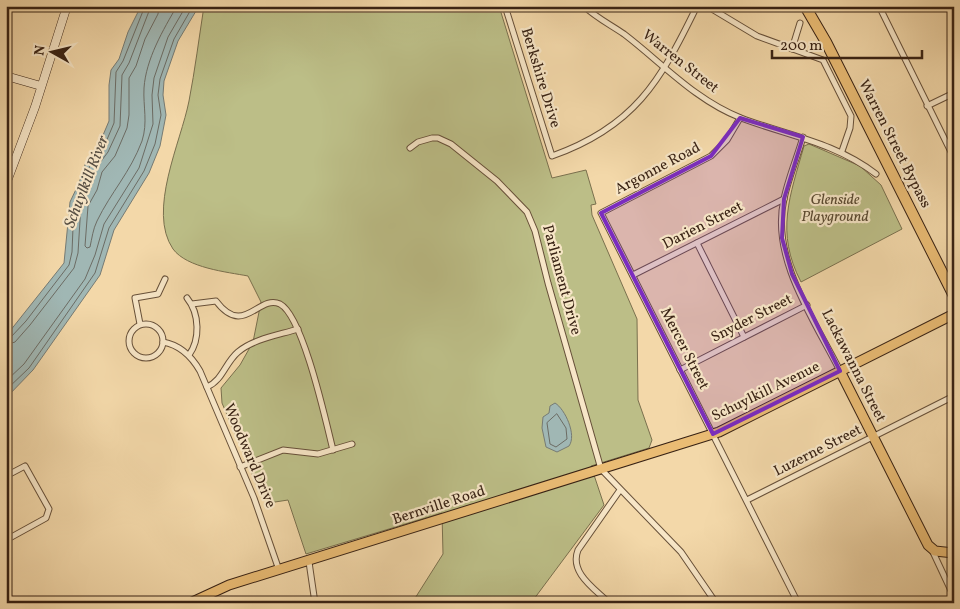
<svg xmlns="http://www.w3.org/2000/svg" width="960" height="609" font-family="Vollkorn,serif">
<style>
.green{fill:#bcbe87;stroke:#7a704e}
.water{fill:#a0b7b4;stroke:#767b74}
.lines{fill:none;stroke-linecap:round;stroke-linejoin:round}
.shore{stroke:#6c6c64;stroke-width:1}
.street-casing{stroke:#675039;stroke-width:7}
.secondary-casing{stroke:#382214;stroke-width:9}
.primary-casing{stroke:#382214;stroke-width:11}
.highway-casing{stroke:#382214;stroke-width:12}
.street{stroke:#f7e6c7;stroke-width:5}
.secondary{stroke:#f7e6c7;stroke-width:8}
.primary{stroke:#eabc74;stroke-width:9}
.highway{stroke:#eabc74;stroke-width:10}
.marked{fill:#7b2cbf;fill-opacity:0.2;stroke:#7b2cbf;stroke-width:4;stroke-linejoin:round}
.labels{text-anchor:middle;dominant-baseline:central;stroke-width:4.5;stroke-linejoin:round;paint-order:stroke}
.street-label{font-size:15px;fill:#382214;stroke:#f7e6c7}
.park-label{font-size:15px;font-style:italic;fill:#594931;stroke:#f7e6c7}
.water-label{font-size:16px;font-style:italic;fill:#574f44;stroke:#f7e6c7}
</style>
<rect width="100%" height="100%" fill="#f3d8a9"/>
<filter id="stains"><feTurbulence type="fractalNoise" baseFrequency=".004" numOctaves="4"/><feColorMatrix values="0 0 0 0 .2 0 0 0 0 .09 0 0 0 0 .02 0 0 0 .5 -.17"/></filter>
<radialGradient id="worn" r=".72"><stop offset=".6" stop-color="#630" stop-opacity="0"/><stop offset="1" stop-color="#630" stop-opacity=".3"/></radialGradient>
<g class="green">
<path d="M204,6h295l53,172 34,-8 10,34 -5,1 1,10 45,104 1,81 14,40 -3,8 -58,18 13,39 -73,98h-119l31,-49 -1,-41 -136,41 -18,-54 -13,2 -12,-2 -41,-97 -1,-15 19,-23 13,-23 8,-40 -13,-26c-21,-4 -61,-8 -75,-27 -26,-38 8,-107 16,-148 6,-31 10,-63 15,-95z"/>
<path d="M809,144l51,22 21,19 21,44 -101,53c-26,-50 -11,-86 3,-136z"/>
</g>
<g class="water">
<path d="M141,6h58l-21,35 -14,40 -1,14 3,20 -6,31 -11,27 -35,57 -14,45 -67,95 -27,28v-62l58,-73 6,-61 9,-19 7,-21 12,-15 11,-26v-36l2,-15 8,-11 9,-27z"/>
<path d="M555,403c10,6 22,32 14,43l-12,6 -11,-5 -4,-19 1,-11 6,-4 1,-7z"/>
</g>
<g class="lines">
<g class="shore">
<path d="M159,6l-1,8 -13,25 -9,27 -7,12v37l-2,13 -12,28 -13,16 -5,18 -9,16 -3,40 2,2 3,-1c2,-9 3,-18 7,-26 14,-29 33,-48 45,-80 6,-19 1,-34 2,-53 2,-29 19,-58 33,-82"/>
<path d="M6,338l5,-1 15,-16 43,-56 3,-13 2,-49 10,-18 6,-20 13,-16 11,-26 2,-51 7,-11 22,-55"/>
<path d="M6,345l9,-3 15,-17 44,-57 4,-15 3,-49 9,-17 6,-19 12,-16 12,-26 2,-51 7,-12 22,-57"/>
<path d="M6,381l18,-17 61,-85 10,-24 9,-31 35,-56 14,-44 -1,-29 2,-17 14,-41 18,-31"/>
<path d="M6,390l23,-22 66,-95 14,-45 35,-57 11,-27 6,-29 -3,-20 2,-16 14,-40 19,-33"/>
<path d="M557,414l9,14 1,11 -11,8 -6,-3 -3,-21z"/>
</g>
<defs>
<g id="street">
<path d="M505,6l47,150c82,-29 108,-74 145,-150"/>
<path d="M584,6c11,11 27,19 40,28 38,29 71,66 117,84 48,18 93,24 135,56"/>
<path d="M707,6l50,30 66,24 28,56 -1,12 -8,23"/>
<path d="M879,6l75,152"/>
<path d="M792,49l8,-26"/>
<path d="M927,106l27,-13"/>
<path d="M740,118l-13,22 -16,16 -110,57 197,390"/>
<path d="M803,137c-6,21 -15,42 -19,62 -14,59 31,122 56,172"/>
<path d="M410,148l8,-6 14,-4h6l13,6 46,37 30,31 8,19 13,52 53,186 80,83 35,51"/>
<path d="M697,243l47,94"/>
<path d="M633,275l151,-76"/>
<path d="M187,298c13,16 13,42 2,57"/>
<path d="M192,304l24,-3c28,37 42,-7 64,3 23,12 46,118 53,146"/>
<circle cx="146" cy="341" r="17"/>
<path d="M140,324l-5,-26 23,-4 7,-15"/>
<path d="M163,342c17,3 29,15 37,29l54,127 25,72"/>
<path d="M680,370l127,-65"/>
<path d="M207,387c16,-7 18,-24 31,-35 15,-13 41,-17 60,-23"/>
<path d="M240,467l43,-17 35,4 34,-10"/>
<path d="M6,476l19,-10 24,43 -3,9 -40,22"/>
<path d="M747,500l207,-104"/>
<path d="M932,550l22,47"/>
<path d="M309,562l6,41"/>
<path d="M609,603c-14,-14 -40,-30 -31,-53l42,-60"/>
</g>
<g id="secondary">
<path d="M6,76l35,10"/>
<path d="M6,184l29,-77 32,-101"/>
</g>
<g id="primary">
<path d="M840,371l88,174 7,6 19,2"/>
<path d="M190,603l39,-18 490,-153 235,-118"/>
</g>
<path id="highway" d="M805,6l21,36 128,254"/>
</defs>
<use href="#street" class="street-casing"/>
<use href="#secondary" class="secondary-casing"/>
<use href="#primary" class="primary-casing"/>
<use href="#highway" class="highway-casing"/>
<use href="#street" class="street"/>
<use href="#secondary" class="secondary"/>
<use href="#primary" class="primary"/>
<use href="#highway" class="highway"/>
</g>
<path class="marked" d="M740,118l63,19 -19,62 -2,39 10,36 48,97 -127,63 -112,-221 110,-57z"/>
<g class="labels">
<g class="street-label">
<text transform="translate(680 62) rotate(38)">Warren Street</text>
<text transform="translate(540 78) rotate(73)">Berkshire Drive</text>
<text transform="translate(894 144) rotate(63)">Warren Street Bypass</text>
<text transform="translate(658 169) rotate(-28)">Argonne Road</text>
<text transform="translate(703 226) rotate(-27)">Darien Street</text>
<text transform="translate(561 280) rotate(75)">Parliament Drive</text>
<text transform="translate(752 319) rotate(-27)">Snyder Street</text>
<text transform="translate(684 349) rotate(63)">Mercer Street</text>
<text transform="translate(853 366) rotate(63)">Lackawanna Street</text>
<text transform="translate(766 392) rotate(-26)">Schuylkill Avenue</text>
<text transform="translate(818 451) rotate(-27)">Luzerne Street</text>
<text transform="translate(249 456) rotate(67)">Woodward Drive</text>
<text transform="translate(439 506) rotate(-18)">Bernville Road</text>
</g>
<g class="park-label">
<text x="835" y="200">Glenside<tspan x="835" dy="17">Playground</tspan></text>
</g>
<g class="water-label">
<text transform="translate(87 182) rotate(-69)">Schuylkill River</text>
</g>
</g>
<rect width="960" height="609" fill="none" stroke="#f3d8a9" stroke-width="25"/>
<rect x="8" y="8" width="945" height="594" fill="none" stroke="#382214" stroke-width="2.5"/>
<rect x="12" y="12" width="935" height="584" fill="none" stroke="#382214"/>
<g transform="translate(52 52) rotate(278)" stroke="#f7e6c7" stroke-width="4" paint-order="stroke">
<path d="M0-4L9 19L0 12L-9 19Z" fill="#382214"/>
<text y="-8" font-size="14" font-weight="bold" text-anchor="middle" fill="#382214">N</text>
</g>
<path d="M772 50v8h150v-8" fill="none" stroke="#382214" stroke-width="2.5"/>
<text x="780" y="50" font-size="15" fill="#382214" stroke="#f7e6c7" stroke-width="4" paint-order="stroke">200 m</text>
<rect width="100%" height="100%" filter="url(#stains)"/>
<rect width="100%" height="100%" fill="url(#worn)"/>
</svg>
